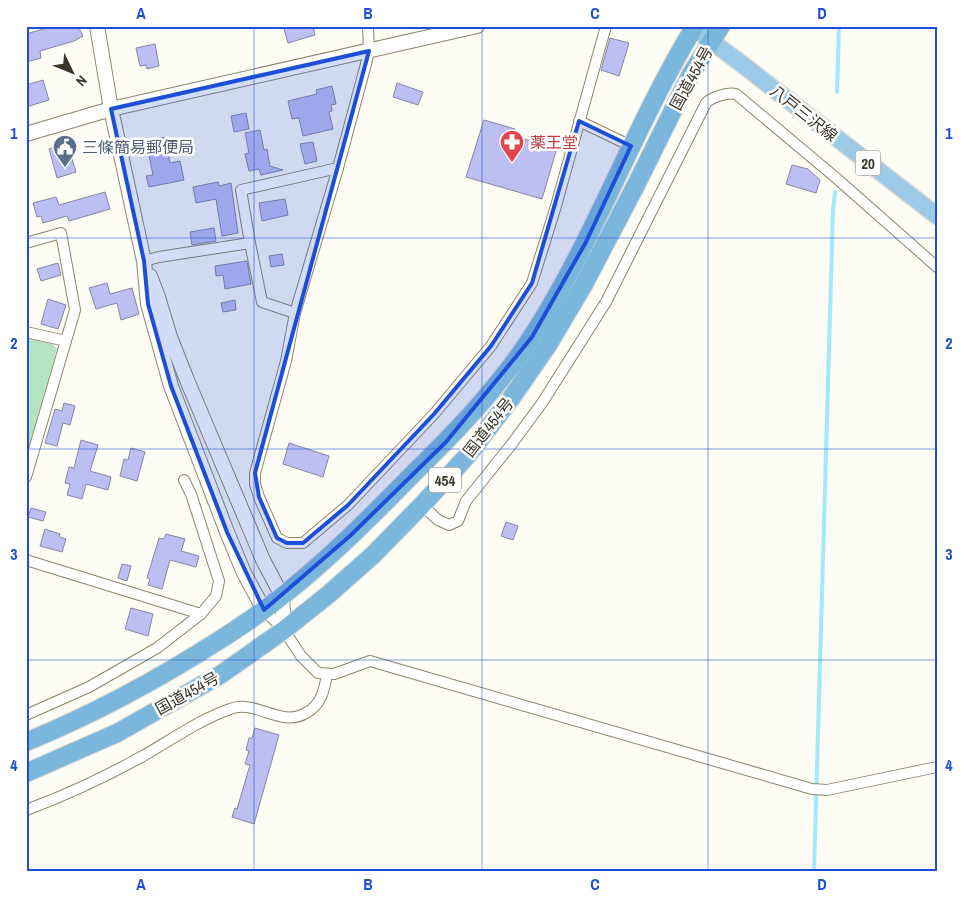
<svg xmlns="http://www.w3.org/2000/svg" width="963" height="898" font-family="'Archivo Narrow','Noto Sans JP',sans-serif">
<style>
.green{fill:#b4e5c2}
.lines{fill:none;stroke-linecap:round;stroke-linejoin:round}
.stream{stroke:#a4e9fb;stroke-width:4}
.building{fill:#bdbef2;stroke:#8586a2}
.minor-casing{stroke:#8d8569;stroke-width:12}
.tertiary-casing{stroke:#8d8569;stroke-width:16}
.primary-casing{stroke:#d8d7d4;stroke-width:19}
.trunk-casing{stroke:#d8d7d4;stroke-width:20}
.minor{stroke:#fff;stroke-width:10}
.tertiary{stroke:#fff;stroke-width:14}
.primary{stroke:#9cc9e5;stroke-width:16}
.trunk{stroke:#7bb7dc;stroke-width:18}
.marked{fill:#1d4ed8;fill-opacity:0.2;stroke:#1d4ed8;stroke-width:4;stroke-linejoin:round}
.grid{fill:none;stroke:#1d4ed8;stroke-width:1;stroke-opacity:0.55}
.labels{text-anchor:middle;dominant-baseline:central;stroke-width:5;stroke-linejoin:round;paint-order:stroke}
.shield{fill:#fff;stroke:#75726a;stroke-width:1}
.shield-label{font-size:15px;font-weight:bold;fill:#3a362a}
.street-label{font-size:16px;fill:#3a362a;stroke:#fff}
.health-label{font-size:16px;fill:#be3a42;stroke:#fff;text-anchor:start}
.service-label{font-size:16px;fill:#4e5e75;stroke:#fff;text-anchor:start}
.neatline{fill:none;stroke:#1d4ed8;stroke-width:2}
.grid-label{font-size:16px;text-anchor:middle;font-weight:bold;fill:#1d4ed8}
</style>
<rect width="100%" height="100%" fill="#fdfcf5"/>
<path class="green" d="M26,338l27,6 4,5 -31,107z"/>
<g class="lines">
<g class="stream">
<path d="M837,92l2,-66"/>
<path d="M814,872l19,-662 2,-18"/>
</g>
</g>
<g class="building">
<path d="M53,26h25l5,10 -9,5 -34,10 1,7 -15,4v-28z"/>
<path d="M283,26h30l2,9 -27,8z"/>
<path d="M610,38l19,5 -10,33 -18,-6z"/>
<path d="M155,44l4,22 -12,3 -1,-4 -6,1 -4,-18z"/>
<path d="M43,80l6,20 -23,7v-22z"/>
<path d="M397,83l26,9 -5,13 -25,-8z"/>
<path d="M332,86l4,18 -5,1 1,6 -3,1 4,17 -30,7 -4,-18 -7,1 -4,-18 29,-7 -1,-4z"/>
<path d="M246,113l3,16 -15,3 -3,-16z"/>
<path d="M484,120l31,9 -2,7 29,8 2,-7 15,4 -17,58 -76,-22z"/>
<path d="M260,130l4,20 3,-1 3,17 13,4 -22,5 -2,-6 -10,2 -4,-17 4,-1 -4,-20z"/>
<path d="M165,137l5,26 10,-2 4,19 -35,7 -3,-11 7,-1 -7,-34z"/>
<path d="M313,142l4,19 -12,3 -5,-20z"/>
<path d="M67,143l9,29 -19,6 -8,-29z"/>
<path d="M792,165l16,4 12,11 -4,13 -30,-9z"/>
<path d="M218,182l1,4 12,-3 7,50 -16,3 -6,-37 -20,4 -3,-16z"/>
<path d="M105,192l5,17 -41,12 -2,-5 -24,7 -2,-7 -4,1 -4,-14 23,-6 3,8z"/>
<path d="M285,199l3,16 -26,6 -3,-18z"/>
<path d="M214,228l2,13 -24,4 -2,-13z"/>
<path d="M282,254l2,11 -13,2 -2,-11z"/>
<path d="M247,261l4,23 -26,5 -2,-14 -7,1 -1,-10z"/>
<path d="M58,263l3,12 -20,6 -4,-12z"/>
<path d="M107,283l3,11 22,-6 7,26 -18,6 -4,-17 -21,6 -7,-21z"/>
<path d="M48,299l18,6 -8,24 -17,-5z"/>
<path d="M235,300l1,10 -13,2 -2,-9z"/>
<path d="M64,403l11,3 -5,19 -7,-2 -6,23 -12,-3 10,-34 7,2z"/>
<path d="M81,440l17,5 -8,26 21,6 -3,13 -22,-6 -4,15 -15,-4 3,-11 -5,-1 4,-16 5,1z"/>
<path d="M289,443l40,13 -6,21 -40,-13z"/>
<path d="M131,448l14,4 -8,29 -17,-5 4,-17 4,1z"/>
<path d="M31,508l15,4 -3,9 -15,-4z"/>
<path d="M506,522l12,4 -5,14 -12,-4z"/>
<path d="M45,529l15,5 -1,3 7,2 -4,13 -22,-6z"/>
<path d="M166,534l19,5 -4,12 18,5 -3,11 -26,-7 -8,29 -14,-4 2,-6 -3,-1 12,-40 5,1z"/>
<path d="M122,564l9,2 -4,15 -9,-3z"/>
<path d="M131,608l22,6 -5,22 -23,-7z"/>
<path d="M255,728l24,7 -25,89 -22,-7 3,-9 2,1 13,-44 -5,-1 4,-13 -3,-1 3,-12h3z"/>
</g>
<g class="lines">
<defs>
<g id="minor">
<path d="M368,26l1,25 -3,13 -28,104 -43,145 -9,48 -31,112v11l4,13 18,41 10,5h16l45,-38 86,-91 57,-68 41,-63 24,-77 50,-180"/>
<path d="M579,121l52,25"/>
<path d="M26,243l35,-10 14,77 -49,167"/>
<path d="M144,261l15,-4 91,-14"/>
<path d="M295,313l-33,-11 -12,-59 -9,-53 97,-22"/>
<path d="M26,332l40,9"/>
<path d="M422,505l16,15 11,5 9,-4 8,-20 45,-56 31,-42 64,-101 100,-199c6,-6 22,-11 30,-9l99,83 102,90"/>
<path d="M26,560l175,54"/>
<path d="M264,610l20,20 17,26 17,17 16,1 36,-13 442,128 15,1 110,-23"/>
<path d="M26,715l63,-28 68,-39 44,-34 15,-18 3,-15 -28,-87 -7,-14"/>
<path d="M26,810c41,-15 79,-33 117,-54 28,-16 56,-36 87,-47 26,-10 51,19 76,4 15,-8 18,-22 21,-38"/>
</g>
<g id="tertiary">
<path d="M97,26l14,83 33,152 4,43 23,82 56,146 17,41 20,37"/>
<path d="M26,134l85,-25 366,-83"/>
<path d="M150,276l8,21 12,40 17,43 76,180 19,36 2,34"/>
</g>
<path id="primary" d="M694,28l53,40 190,148"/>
<g id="trunk">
<path d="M26,742c68,-28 131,-62 192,-101 22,-14 43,-28 63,-44 47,-37 91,-81 133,-124 43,-42 86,-87 119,-138 63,-98 101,-209 162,-309"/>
<path d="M26,773l91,-40 103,-58 64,-45 45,-36 44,-39 49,-50 45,-49 45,-59 36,-52 35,-59 53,-101 55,-111 30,-48"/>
</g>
</defs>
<use href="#minor" class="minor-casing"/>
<use href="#tertiary" class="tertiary-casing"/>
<use href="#primary" class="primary-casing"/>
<use href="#trunk" class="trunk-casing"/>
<use href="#minor" class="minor"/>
<use href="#tertiary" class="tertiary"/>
<use href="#primary" class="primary"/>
<use href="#trunk" class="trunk"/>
</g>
<path class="marked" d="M369,51l-114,422 4,24 18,41 10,5h16l45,-38 86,-91 57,-68 41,-63 47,-162 52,25 -45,96 -54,95 -86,105 -95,93 -87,75 -37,-78 -56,-146 -23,-82 -4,-43 -33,-152z"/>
<path class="grid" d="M254,26v846M482,26v846M708,26v846M26,238h911M26,449h911M26,660h911"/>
<defs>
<symbol id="pharmacy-pin" viewBox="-11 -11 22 30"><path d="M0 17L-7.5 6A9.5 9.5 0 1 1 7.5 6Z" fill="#e0444e" stroke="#fff"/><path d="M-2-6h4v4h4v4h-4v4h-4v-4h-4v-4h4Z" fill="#fff"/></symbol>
<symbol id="civic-pin" viewBox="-11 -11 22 30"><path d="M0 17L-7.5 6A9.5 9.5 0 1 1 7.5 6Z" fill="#5c6f8a" stroke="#fff"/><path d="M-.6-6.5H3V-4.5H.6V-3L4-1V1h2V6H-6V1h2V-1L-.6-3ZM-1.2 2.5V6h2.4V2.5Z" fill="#fff"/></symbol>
</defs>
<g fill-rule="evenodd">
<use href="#pharmacy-pin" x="498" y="128" width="28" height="38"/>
<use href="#civic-pin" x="51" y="133" width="28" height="38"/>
</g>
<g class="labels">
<g class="shield">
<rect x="855.5" y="150.5" width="25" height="25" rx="4"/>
<rect x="429" y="467.5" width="32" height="25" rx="4"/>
</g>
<g class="shield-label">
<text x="868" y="163">20</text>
<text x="445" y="480">454</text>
</g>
<g class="street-label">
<text transform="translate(691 78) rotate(-61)">国道454号</text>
<text transform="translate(804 113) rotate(38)">八戸三沢線</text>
<text transform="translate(488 427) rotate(-52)">国道454号</text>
<text transform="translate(187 693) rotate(-29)">国道454号</text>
</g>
<g class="health-label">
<text x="530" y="142">薬王堂</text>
</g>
<g class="service-label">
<text x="82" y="147">三條簡易郵便局</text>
</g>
</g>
<rect width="963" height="898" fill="none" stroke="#ffffff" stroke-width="55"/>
<g transform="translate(72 72) rotate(133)" stroke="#ffffff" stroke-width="4" paint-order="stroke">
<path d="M0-4L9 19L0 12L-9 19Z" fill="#3a362a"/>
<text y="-8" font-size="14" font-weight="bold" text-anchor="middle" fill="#3a362a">N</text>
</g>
<rect x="28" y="28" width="908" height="842" class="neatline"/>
<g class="grid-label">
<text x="141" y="19">A</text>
<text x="368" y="19">B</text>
<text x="595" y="19">C</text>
<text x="822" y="19">D</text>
<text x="14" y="139">1</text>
<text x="949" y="139">1</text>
<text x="14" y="349">2</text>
<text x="949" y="349">2</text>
<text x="14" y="560">3</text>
<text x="949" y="560">3</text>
<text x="14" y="771">4</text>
<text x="949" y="771">4</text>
<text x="141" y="890">A</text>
<text x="368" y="890">B</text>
<text x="595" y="890">C</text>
<text x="822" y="890">D</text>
</g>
</svg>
